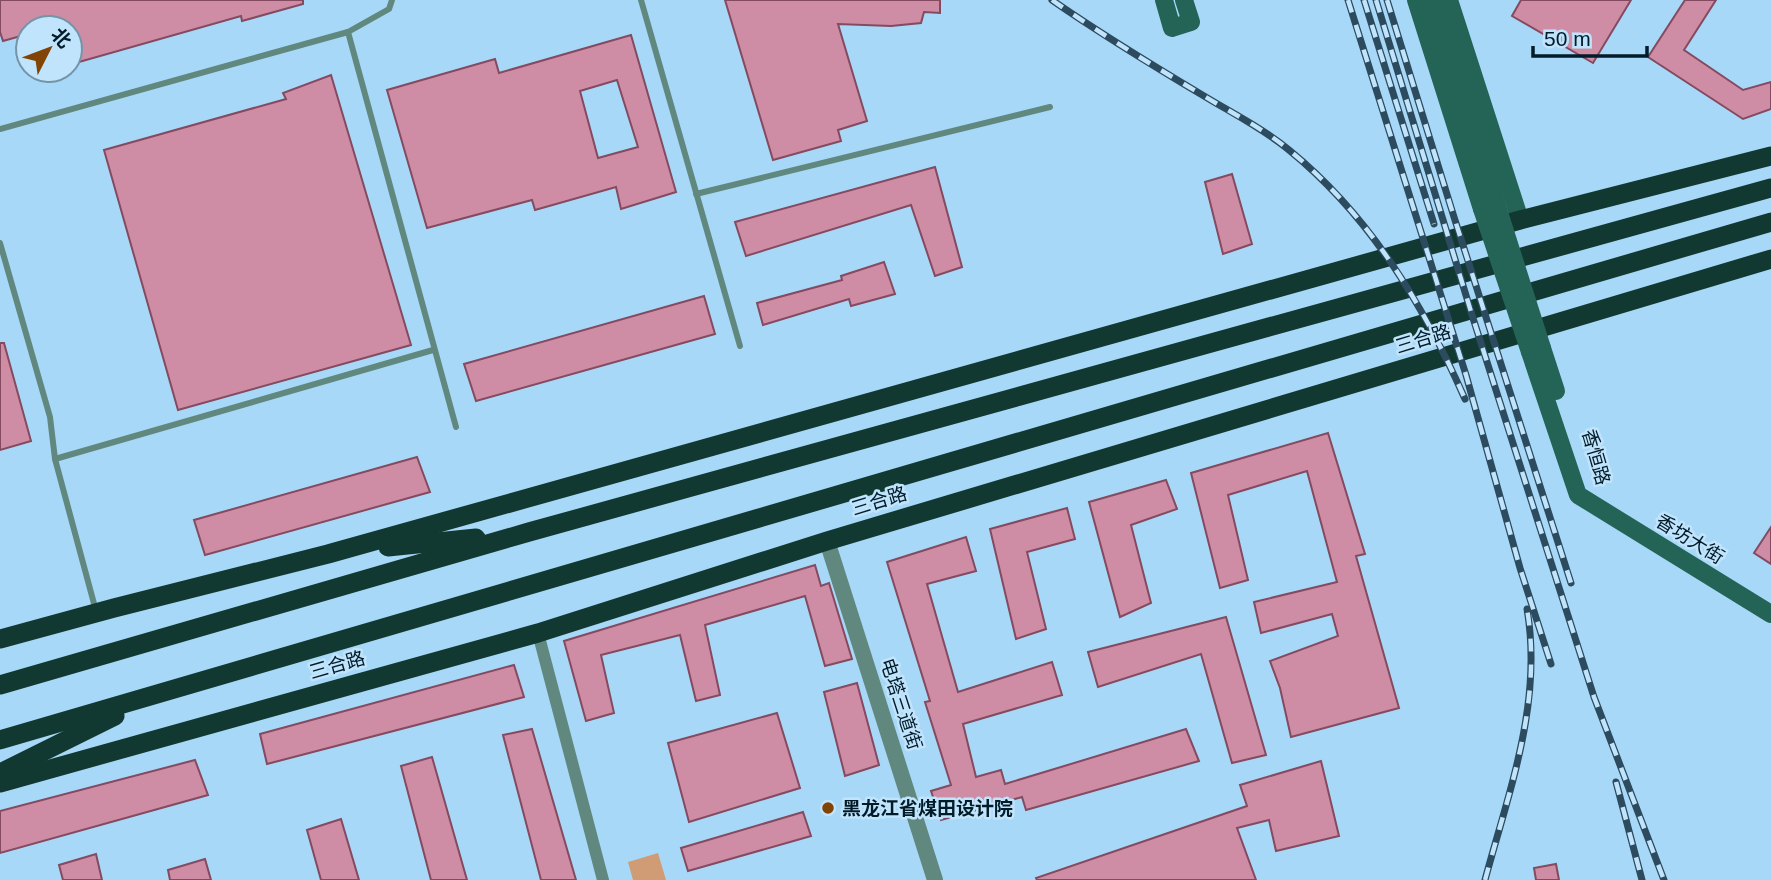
<svg xmlns="http://www.w3.org/2000/svg" width="1771" height="880" font-family="Helvetica,'Noto Sans SC',sans-serif">
<style>
.green{fill:#d09c75}
.building{fill:#ce8da4;stroke:#844a60;stroke-width:2;fill-rule:evenodd}
.lines{fill:none;stroke-linecap:round;stroke-linejoin:round}
.service{stroke:#61887e;stroke-width:6}
.minor{stroke:#61887e;stroke-width:12}
.tertiary{stroke:#61887e;stroke-width:16}
.secondary{stroke:#246457;stroke-width:18}
.trunk{stroke:#123931;stroke-width:19}
.rail-casing{stroke:#2c4b5e;stroke-width:7}
.rail{stroke:#c0e4fc;stroke-width:4.5;stroke-dasharray:13;stroke-linecap:butt}
.secondary-bridge{stroke:#246457;stroke-width:18}
.poi-dot{fill:#824404;stroke:#c0e4fc;stroke-width:2.5}
.labels{text-anchor:middle;dominant-baseline:central;stroke-width:5;stroke-linejoin:round;paint-order:stroke}
.street-label{font-size:19px;fill:#021b29;stroke:#c0e4fc}
.poi-label{font-size:19px;font-weight:bold;fill:#021b29;stroke:#c0e4fc;text-anchor:start}
</style>
<rect width="100%" height="100%" fill="#a8d8f8"/>
<path class="green" d="M658,853l8,27h-33l-5,-18z"/>
<g class="building">
<path d="M0,0h303v4l-61,17 -1,-5 -162,46 -10,-36 -41,2v6l-25,7 -3,-9z"/>
<path d="M725,0h215v13l-16,-1 -3,11 -30,3 -53,-2 29,97 -29,9 3,11 -68,19z"/>
<path d="M1521,0h110l-38,63 -81,-47z"/>
<path d="M1685,0h31l-32,50 59,40 28,-8v27l-28,10 -95,-62z"/>
<path d="M631,35l45,157 -55,17 -5,-22 -81,23 -3,-10 -105,28 -40,-138 108,-31 4,14zM617,80l21,67 -40,11 -18,-67z"/>
<path d="M331,75l80,270 -233,65 -74,-260 182,-51 -3,-6z"/>
<path d="M935,167l27,100 -27,9 -24,-71 -165,51 -11,-34z"/>
<path d="M1232,174l20,70 -29,10 -18,-72z"/>
<path d="M884,262l11,32 -44,12 -2,-7 -86,26 -6,-22 85,-23 -1,-4z"/>
<path d="M704,296l11,38 -239,67 -12,-37z"/>
<path d="M0,343h4l27,98 -31,9z"/>
<path d="M1328,433l37,121 -9,2 43,152 -108,29 -11,-49 -10,-27 68,-25 -6,-22 -71,19 -7,-31 83,-20 -30,-111 -79,24 20,85 -28,8 -29,-115z"/>
<path d="M417,457l13,35 -225,63 -11,-35z"/>
<path d="M1166,480l11,29 -46,16 20,78 -31,14 -31,-115z"/>
<path d="M1067,508l8,31 -48,13 19,77 -30,10 -26,-110z"/>
<path d="M1771,527v37l-17,-11z"/>
<path d="M966,537l10,34 -49,13 31,108 94,-30 10,33 -99,29 13,53 25,-7 4,14 181,-55 13,32 -173,49 -4,-13 -81,23 -10,-29 20,-6 -26,-83 5,-1 -43,-139z"/>
<path d="M815,565l6,21 8,-3 23,76 -27,7 -20,-70 -100,29 15,70 -24,6 -16,-66 -79,20 13,58 -28,8 -22,-80z"/>
<path d="M1226,617l40,138 -34,8 -31,-109 -103,33 -10,-35z"/>
<path d="M514,665l10,32 -257,67 -7,-30z"/>
<path d="M857,683l22,82 -34,11 -21,-84z"/>
<path d="M777,713l23,75 -111,34 -21,-79z"/>
<path d="M532,729l44,151h-35l-38,-145z"/>
<path d="M432,757l35,123h-36l-30,-114z"/>
<path d="M195,760l13,35 -208,58v-42z"/>
<path d="M1321,761l18,75 -63,15 -7,-31 -32,8 19,52h-219l-1,-2 211,-72 -7,-21z"/>
<path d="M803,812l8,24 -123,35 -7,-23z"/>
<path d="M341,819l18,61h-38l-14,-50z"/>
<path d="M96,854l6,26h-39l-4,-15z"/>
<path d="M205,859l6,21h-41l-2,-10z"/>
<path d="M1556,864l3,16h-23l-2,-12z"/>
</g>
<g class="lines">
<g class="service">
<path d="M641,0l99,346"/>
<path d="M348,32l108,395"/>
<path d="M0,129l348,-97 41,-23 3,-9"/>
<path d="M696,194l354,-87"/>
<path d="M0,243l50,174 5,42 41,152"/>
<path d="M55,459l378,-109"/>
</g>
<path class="minor" d="M538,633l65,247"/>
<path class="tertiary" d="M827,541l108,339"/>
<g class="secondary">
<path d="M1164,0l8,28 19,-6 -7,-22"/>
<path d="M1416,0l66,209"/>
<path d="M1433,0l63,203"/>
<path d="M1449,0l71,220"/>
<path d="M1542,348l14,43"/>
<path d="M1530,352l48,143 193,119"/>
</g>
<g class="trunk">
<path d="M388,547l88,-9"/>
<path d="M0,639l114,-31 214,-54 1192,-334 251,-64"/>
<path d="M0,685l529,-153 1242,-344"/>
<path d="M0,740l1771,-518"/>
<path d="M0,773l115,-57"/>
<path d="M0,783l538,-150 289,-92 944,-282"/>
</g>
<defs>
<g id="rail">
<path d="M1052,0c49,34 100,65 152,96 28,17 60,33 85,54 81,66 134,154 176,249"/>
<path d="M1348,0l118,375 54,193 31,96"/>
<path d="M1364,0l70,224"/>
<path d="M1376,0l96,315 122,382 70,183"/>
<path d="M1387,0l67,217 117,366"/>
<path d="M1616,782l26,98"/>
<path d="M1485,880c24,-89 58,-178 42,-271"/>
</g>
</defs>
<use href="#rail" class="rail-casing"/>
<use href="#rail" class="rail"/>
<g class="secondary-bridge">
<path d="M1496,203l46,145"/>
<path d="M1482,209l48,143"/>
</g>
</g>
<circle class="poi-dot" cx="828" cy="808" r="7"/>
<g class="labels">
<g class="street-label">
<text transform="translate(1423 339) rotate(-17)">三合路</text>
<text transform="translate(1596 457) rotate(74)">香恒路</text>
<text transform="translate(879 501) rotate(-17)">三合路</text>
<text transform="translate(1690 539) rotate(32)">香坊大街</text>
<text transform="translate(337 665) rotate(-16)">三合路</text>
<text transform="translate(901 704) rotate(72)">电塔三道街</text>
</g>
<g class="poi-label">
<text x="842" y="808">黑龙江省煤田设计院</text>
</g>
</g>
<g transform="translate(49 49) rotate(48)"><circle r="33" fill="#c0e4fc" stroke="#7494a8" stroke-width="2"/>
<path d="M0-5L12 26L0 18L-12 26Z" fill="#824404"/>
<text y="-10" font-size="19" font-weight="bold" text-anchor="middle" fill="#021b29">北</text>
</g>
<path d="M1533 46v10h114v-10" fill="none" stroke="#021b29" stroke-width="3.5"/>
<text x="1544" y="46" font-size="21" fill="#021b29" stroke="#c0e4fc" stroke-width="5" paint-order="stroke">50 m</text>
</svg>
